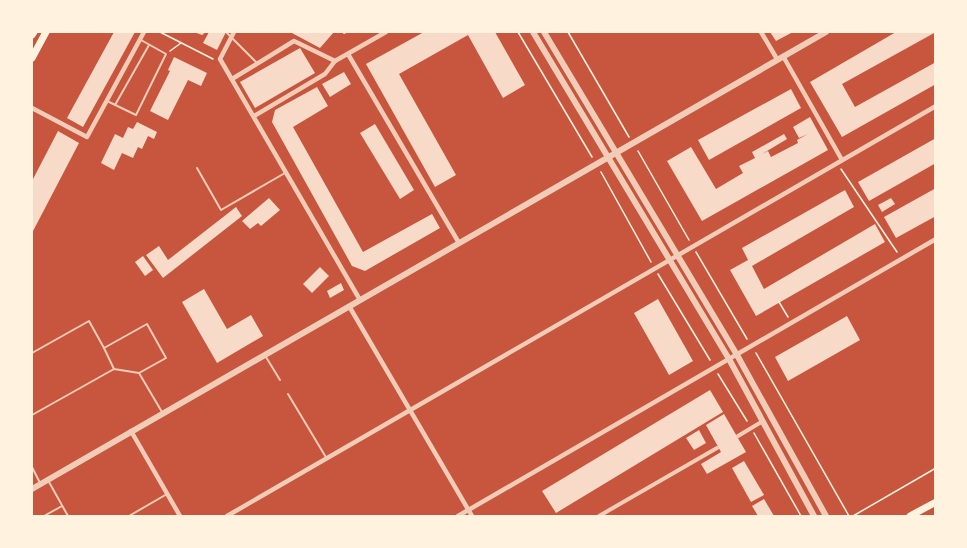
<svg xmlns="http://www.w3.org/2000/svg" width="967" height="548" font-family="'Fira Sans',sans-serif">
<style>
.building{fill:#f7dbc8}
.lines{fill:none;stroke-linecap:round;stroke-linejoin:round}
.path{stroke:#fff3e0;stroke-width:1.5}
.service{stroke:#f1ccb7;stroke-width:2}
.pedestrian{stroke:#f1ccb7;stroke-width:4}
.minor{stroke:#f1ccb7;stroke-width:4.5}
.tertiary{stroke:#f1ccb7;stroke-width:6}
.secondary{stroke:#fff3e0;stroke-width:7}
</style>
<rect width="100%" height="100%" fill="#c8553d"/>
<g class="building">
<path d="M114,32h21l-52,95 -16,-9z"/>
<path d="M209,32h17l-9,18 -14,-7z"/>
<path d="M290,32h44l-14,16z"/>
<path d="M424,32h71l30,53 -22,13 -35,-63 -69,39 57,101 -21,12 -69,-123z"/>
<path d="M770,32h23l-17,9z"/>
<path d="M896,32h40l-94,52 13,23 81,-45v22l-94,53 -32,-55z"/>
<path d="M300,48l15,25 -60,35 -15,-26z"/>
<path d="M174,57l33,16 -6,13 -13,-6 -20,40 -18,-9 20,-40 -2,-1z"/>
<path d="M344,72l7,12 -21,13 -8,-13z"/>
<path d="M317,87l11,19 -35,21 70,125 69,-38 8,14 -75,43 -13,-5 -80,-144 3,-12z"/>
<path d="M791,89l10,19 -92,52 -11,-20z"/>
<path d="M810,117l18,33 -126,71 -35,-60 24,-14 25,42 27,-16 -4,-7 16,-8 -3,-6 32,-18 3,5 -25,15 6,-3 3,6 27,-14 -1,-3 11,-6 -9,4 -6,-11z"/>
<path d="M137,122l20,10 -3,7 -6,-3 -6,13 -4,-2 -5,11 -11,-5 -8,17 -13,-7 14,-29 8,4 5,-11 5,2z"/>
<path d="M375,124l39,66 -14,9 -40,-66z"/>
<path d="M58,131l21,12 -47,90v-52z"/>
<path d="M936,138v25l-67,38 -11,-19z"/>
<path d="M936,188v28l-40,22 -12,-21z"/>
<path d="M845,190l9,17 -102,59 12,23 111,-65 10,18 -129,74 -26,-46 18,-10 -6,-12z"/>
<path d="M269,198l11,12 -19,16 -3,-3 -8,6 -8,-8z"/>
<path d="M891,198l4,6 -13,8 -4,-7z"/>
<path d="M236,207l6,9 -79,62 -17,-23 13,-9 9,14z"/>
<path d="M143,256l10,14 -8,6 -10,-14z"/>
<path d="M320,267l9,9 -17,17 -9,-9z"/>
<path d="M341,283l3,7 -14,8 -3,-7z"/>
<path d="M204,289l23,40 24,-14 12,21 -46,27 -35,-61z"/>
<path d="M658,299l35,62 -24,14 -35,-62z"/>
<path d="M847,316l13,24 -72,41 -13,-24z"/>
<path d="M710,390l13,22 -167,101 -14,-22z"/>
<path d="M724,414l22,38 -39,22 -6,-10 20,-12 -15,-27z"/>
<path d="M699,430l7,13 -12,7 -8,-12z"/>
<path d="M744,461l20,34 -13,7 -19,-34z"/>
<path d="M764,499l10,17h-16l-6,-10z"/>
</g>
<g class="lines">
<g class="path">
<path d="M160,32l53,27"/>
<path d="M518,32l74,125"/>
<path d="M568,32l61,105"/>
<path d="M170,51l11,-8"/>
<path d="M638,151l51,89"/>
<path d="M841,169l56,83"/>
<path d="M601,172l50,90"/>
<path d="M696,252l51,87"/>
<path d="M658,274l52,86"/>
<path d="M779,302l9,15"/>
<path d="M756,353l93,163"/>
<path d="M718,374l29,47"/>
<path d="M754,433l47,83"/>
<path d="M853,516l83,-48"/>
</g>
<g class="service">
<path d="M197,32l5,2 2,-2"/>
<path d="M227,33l30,30"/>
<path d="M344,33l2,-1"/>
<path d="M107,101l29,14 30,-61 -25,-14"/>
<path d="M115,105l34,-60"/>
<path d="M197,168l24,42 64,-37"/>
<path d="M32,353l57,-32 15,27"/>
<path d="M266,357l14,23"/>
<path d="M139,373l23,39"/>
<path d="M288,394l39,65"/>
<path d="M32,415l82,-46 25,4 27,-15 -19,-34 -43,24 10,21"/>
<path d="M32,467l8,16"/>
<path d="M49,482l19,34"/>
<path d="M44,516l18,-10"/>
<path d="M129,516l38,-22"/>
</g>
<g class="pedestrian">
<path d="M738,436l25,-15"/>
<path d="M599,516l118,-68"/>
</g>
<g class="minor">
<path d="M234,32l-14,27 140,241"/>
<path d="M761,32l16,27"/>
<path d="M348,54l111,189"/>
<path d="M783,56l59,104"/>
<path d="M232,79l62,-38 41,20 51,-29"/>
<path d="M32,108l55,29 57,-105"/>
<path d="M254,116l71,-42 10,-13"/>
<path d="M349,306l123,210"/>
<path d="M131,431l49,85"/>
<path d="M227,516l709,-410"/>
<path d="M458,516l478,-277"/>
</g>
<g class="tertiary">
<path d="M533,32l196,327 85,157"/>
<path d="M544,32l193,323 89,161"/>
<path d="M32,489l794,-457"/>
</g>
<g class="secondary">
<path d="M32,35l2,-3"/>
<path d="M32,58l14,-26"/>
<path d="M910,516l26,-14"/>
</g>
</g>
<rect width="967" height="548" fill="none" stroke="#fff3e0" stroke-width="66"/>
</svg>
